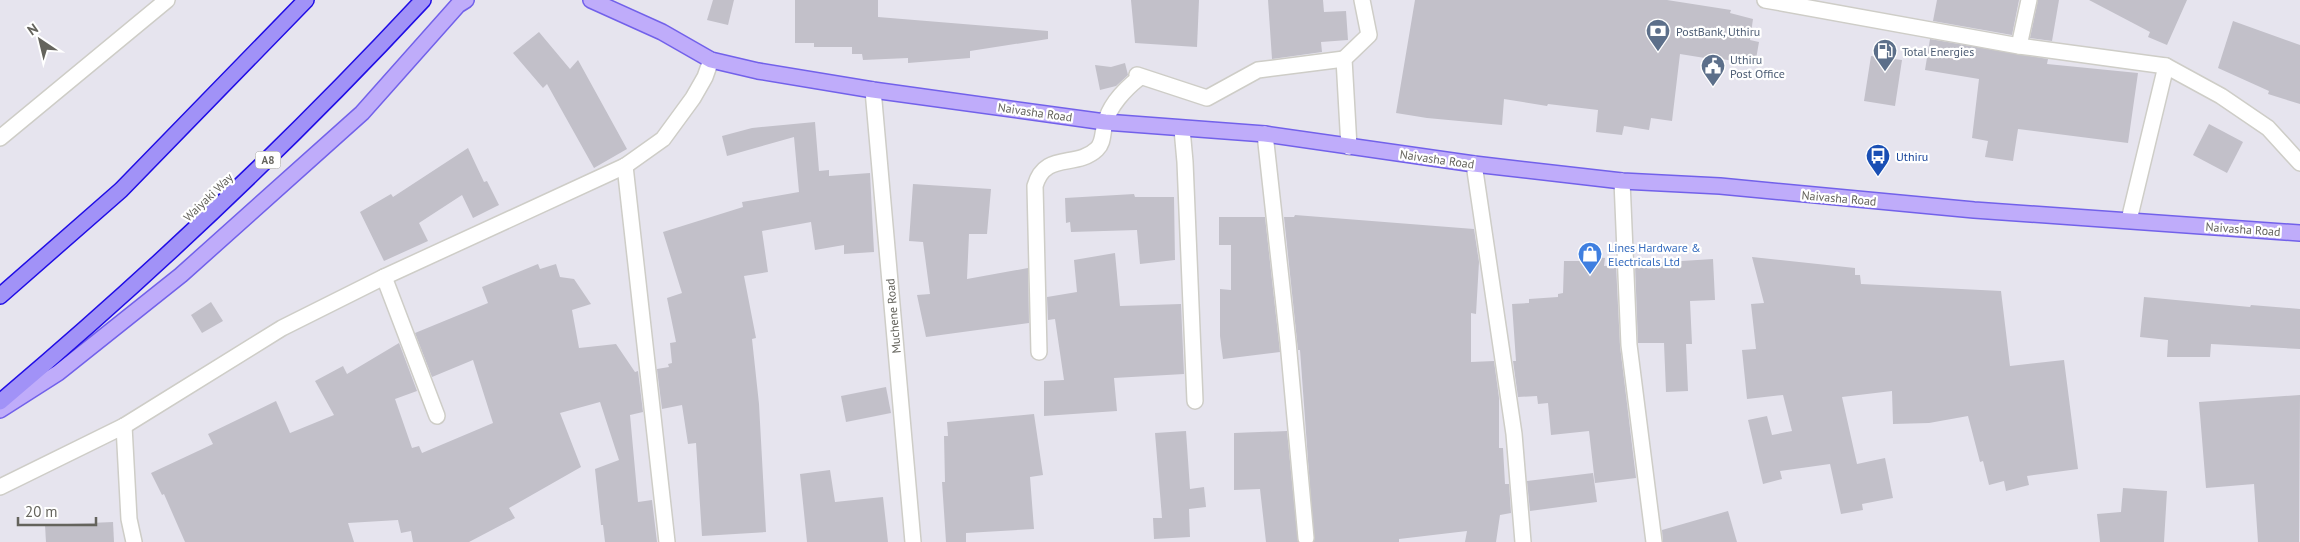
<svg xmlns="http://www.w3.org/2000/svg" width="2300" height="542" font-family="'PT Sans',sans-serif">
<style>
.building{fill:#c2c0c9}
.lines{fill:none;stroke-linecap:round;stroke-linejoin:round}
.minor-casing{stroke:#cecdc7;stroke-width:18}
.major-casing{stroke:#7261ea;stroke-width:18}
.highway-casing{stroke:#200de5;stroke-width:18}
.minor{stroke:#fff;stroke-width:15}
.major{stroke:#bfacfa;stroke-width:15}
.highway{stroke:#a192f7;stroke-width:15}
.labels{text-anchor:middle;dominant-baseline:central;stroke-width:4.5;stroke-linejoin:round;paint-order:stroke}
.shield{fill:#fff;stroke:#92928d;stroke-width:1}
.shield-label{font-size:11px;font-weight:bold;fill:#64635c}
.service-label{font-size:12px;fill:#4e5e75;stroke:#fff;text-anchor:start}
.street-label{font-size:12px;fill:#64635c;stroke:#fff}
.transit-label{font-size:12px;fill:#164399;stroke:#fff;text-anchor:start}
.shop-label{font-size:12px;fill:#366cbe;stroke:#fff;text-anchor:start}
</style>
<rect width="100%" height="100%" fill="#e6e4ee"/>
<g class="building">
<path d="M713,0h21l-6,25 -21,-5z"/>
<path d="M795,0h83v17l170,14v8l-78,12v7l-62,5v-5l-45,2 -1,-6h-10v-7h-38v-4h-19z"/>
<path d="M1131,0h68l-2,47 -62,-4z"/>
<path d="M1268,0h55l1,12 22,-1 2,29 -27,2 1,10 -50,7z"/>
<path d="M1415,0h252l64,10 -1,3 23,6 -3,21 9,2 -4,23 -44,-8v2l-31,-5 -8,67 -21,-3 -2,12 -25,-4 -2,9 -26,-3 2,-22 -50,-6 -1,2 -43,-7 -2,26 -75,-7 -31,-5z"/>
<path d="M1937,0h82l-7,35 -79,-14z"/>
<path d="M2038,0h21l-7,41 -22,-3z"/>
<path d="M2089,0h98l-20,45 -19,-8 2,-5z"/>
<path d="M2233,21l67,24v59l-32,-10 1,-3 -51,-23z"/>
<path d="M539,32l31,37 8,-9 49,89 -33,19 -47,-84 -4,4 -30,-35z"/>
<path d="M1930,39l118,20 -1,5 91,9 -10,70 -110,-14 -5,32 -28,-4 3,-16 -16,-3 7,-59 -54,-9z"/>
<path d="M1871,56l31,4 -7,46 -31,-5z"/>
<path d="M1125,63l3,12 -12,11 -16,4 -5,-25 16,2z"/>
<path d="M815,122l4,49 10,-1v6l41,-3 4,79 -30,2v-9l-29,5 -4,-28 -49,9 6,41 -24,4 12,62 -4,1 7,65 7,128 -64,4 -6,-93 -8,1 -6,-39 -20,4 -5,-40 12,-2 -1,-3 4,-1 -2,-20 6,-1 -9,-44 15,-5 -19,-61 80,-25 -1,-5 57,-10 -5,-55 -67,19 -5,-20 30,-8z"/>
<path d="M2209,124l34,18 -16,31 -34,-18z"/>
<path d="M468,148l16,34 3,-1 12,24 -26,13 -11,-23 -43,28 9,18 -44,20 -24,-49 31,-18 2,3z"/>
<path d="M913,184l78,5 -4,45h-18l-2,45 61,-11 1,55 -103,14 -9,-42 13,-1 -7,-52 -14,-1z"/>
<path d="M1134,194l1,3h39l1,63 -35,4 -3,-34 -66,2 -1,-10 -4,1 -1,-25z"/>
<path d="M1295,215l179,14 5,33 -3,52 -5,-1v49l23,-1 5,37v50h4l2,36h4l2,29 -11,2 -4,27h-31l2,-11 -68,8v3h-85l-14,-192h-2l-14,-133h10z"/>
<path d="M1219,217h46l15,135 -57,7 -3,-23v-47l11,1v-45h-12z"/>
<path d="M1115,253l5,53 61,-2 3,70 -70,4 3,33 -73,5v-35l20,-1 -9,-61 -7,1 -1,-23 30,-5 -3,-32z"/>
<path d="M1585,256l20,2 -1,8 12,-1 4,81 16,132 -41,5 -6,-52 -38,4 -3,-32 -10,1 -1,-8 -19,1 -5,-36h3l-4,-57 17,-1v-4l29,-2v-3l5,-1 1,-32h20z"/>
<path d="M1752,257l103,11v7h5l1,9 140,7 9,75 54,-6 14,109 -51,7 2,9 -23,6 -2,-10 -15,4 -6,-24 -3,1 -12,-46 -39,7 -36,1 -1,-33 -50,6 15,67 28,-6 8,40 -31,6 1,6 -22,4 -11,-50 -50,7 2,8 -19,5 -15,-64 19,-4 5,19 20,-4 -9,-36 -36,4 -5,-49 14,-1 -5,-45 13,-1z"/>
<path d="M1713,259l2,41 -25,1 2,43h-6l2,47 -22,1 -2,-49h-26l-3,-79z"/>
<path d="M538,264l2,5 16,-5 4,13 14,2 17,25 -19,6 7,38 37,-4 19,28 3,-1 5,41 -13,3 8,87 14,-2 5,42h-52l-2,-17h-2l-6,-56 24,-9 -19,-58 -40,11 21,54 -72,41 6,10 -46,24h-56l-2,-11 -10,2 -3,-13 -50,3 6,19h-169l-21,-48 -2,1 -11,-22 62,-29 -5,-10 68,-33 14,32 44,-18 -19,-34 28,-15 4,8 52,-31 18,48 -22,8 17,49 7,-2 3,7 71,-30 -20,-63 -41,17 -17,-44 73,-30 -6,-16z"/>
<path d="M2144,297l106,10 1,-2 49,4v40l-89,-5 -1,13h-43l1,-17 -28,-3z"/>
<path d="M211,302l12,19 -21,12 -11,-18z"/>
<path d="M886,387l5,26 -45,9 -5,-26z"/>
<path d="M2300,395l-1,147h-41l-4,-58 -48,4 -7,-86z"/>
<path d="M1034,414l9,61 -13,2 4,52 -68,4v9h-20l-4,-60h3l-1,-46h4l-1,-14z"/>
<path d="M1186,431l4,58 14,-2 2,20 -17,2 1,28 -36,2 -1,-21h9l-7,-85z"/>
<path d="M1287,431l11,111h-32l-6,-53 -26,1v-57z"/>
<path d="M830,470l5,32 48,-5 5,45h-81l-7,-68z"/>
<path d="M1593,473l4,29 -67,9 -3,-30z"/>
<path d="M2123,488l44,3 -3,51h-64l-3,-28 24,-2z"/>
<path d="M1728,511l9,31h-74l-1,-12z"/>
<path d="M113,522l1,20h-68l-1,-17z"/>
</g>
<g class="lines">
<defs>
<g id="minor">
<path d="M1765,0l254,46 147,20 55,30 47,32 32,35"/>
<path d="M2019,46l10,-46"/>
<path d="M873,90l40,452"/>
<path d="M1182,129l3,33 10,239"/>
<path d="M1265,134l23,208 18,196"/>
<path d="M0,138l167,-138"/>
<path d="M1349,147l-5,-88 25,-24 -7,-35"/>
<path d="M1474,164l40,270 9,108"/>
<path d="M625,166l42,376"/>
<path d="M1622,181l7,164 25,197"/>
<path d="M2129,220l37,-154"/>
<path d="M384,277l53,139"/>
<path d="M1039,352l-4,-166c10,-35 41,-17 62,-37 7,-7 5,-16 8,-25 4,-18 20,-35 34,-46l-2,-3 70,23 51,-28 86,-11"/>
<path d="M124,426l5,93 5,23"/>
<path d="M0,487l124,-61 158,-98 102,-51 241,-111 38,-27 30,-41 12,-21 6,-17"/>
</g>
<g id="major">
<path d="M591,0l71,32 49,28 47,11 115,19 232,32 160,12 209,30 148,17 98,5 254,24 326,23"/>
<path d="M0,410l58,-37 123,-98 181,-162 96,-108 8,-5"/>
</g>
<g id="highway">
<path d="M0,296l121,-106 185,-190"/>
<path d="M0,402c149,-126 290,-259 423,-402"/>
</g>
</defs>
<use href="#minor" class="minor-casing"/>
<use href="#major" class="major-casing"/>
<use href="#highway" class="highway-casing"/>
<use href="#minor" class="minor"/>
<use href="#major" class="major"/>
<use href="#highway" class="highway"/>
</g>
<defs>
<symbol id="bank-pin" viewBox="-11 -11 22 30"><path d="M0 17L-7.5 6A9.5 9.5 0 1 1 7.5 6Z" fill="#5c6f8a" stroke="#fff"/><path d="M-6-4H6V4H-6ZM0-2.3a2.3 2.3 0 1 0 0 4.6a2.3 2.3 0 1 0 0-4.6Z" fill="#fff"/></symbol>
<symbol id="fuel-pin" viewBox="-11 -11 22 30"><path d="M0 17L-7.5 6A9.5 9.5 0 1 1 7.5 6Z" fill="#5c6f8a" stroke="#fff"/><path d="M-5.5-6h7V0h2V4h1.3V-2.5L3-4.5l.8-.8L6-3V5H2.5V1h-1V6h-7ZM-4.2-4.7v3.2H.2V-4.7Z" fill="#fff"/></symbol>
<symbol id="civic-pin" viewBox="-11 -11 22 30"><path d="M0 17L-7.5 6A9.5 9.5 0 1 1 7.5 6Z" fill="#5c6f8a" stroke="#fff"/><path d="M-.6-6.5H3V-4.5H.6V-3L4-1V1h2V6H-6V1h2V-1L-.6-3ZM-1.2 2.5V6h2.4V2.5Z" fill="#fff"/></symbol>
<symbol id="bus-pin" viewBox="-11 -11 22 30"><path d="M0 17L-7.5 6A9.5 9.5 0 1 1 7.5 6Z" fill="#1a4fb4" stroke="#fff"/><path d="M-5-6H5V4H4V6H2V4H-2V6H-4V4H-5ZM-3.5-4V0h7V-4ZM-3.5 1.2v1.5H-2V1.2ZM2 1.2v1.5H3.5V1.2Z" fill="#fff"/></symbol>
<symbol id="shop-pin" viewBox="-11 -11 22 30"><path d="M0 17L-7.5 6A9.5 9.5 0 1 1 7.5 6Z" fill="#3f7fe0" stroke="#fff"/><path d="M-5-2.5h2.3a2.7 3.5 0 0 1 5.4 0H5L5.5 6h-11ZM-1.5-2.5h3a1.5 2.3 0 0 0-3 0Z" fill="#fff"/></symbol>
</defs>
<g fill-rule="evenodd">
<use href="#bank-pin" x="1644" y="17" width="28" height="38"/>
<use href="#fuel-pin" x="1871" y="37" width="28" height="38"/>
<use href="#civic-pin" x="1699" y="52" width="28" height="38"/>
<use href="#bus-pin" x="1864" y="142" width="28" height="38"/>
<use href="#shop-pin" x="1576" y="240" width="28" height="38"/>
</g>
<g class="labels">
<rect class="shield" x="255.5" y="151.5" width="25" height="17" rx="4"/>
<g class="shield-label">
<text x="268" y="160">A8</text>
</g>
<g class="service-label">
<text x="1676" y="31">PostBank, Uthiru</text>
<text x="1902" y="51">Total Energies</text>
<text x="1730" y="59">Uthiru<tspan x="1730" dy="14">Post Office</tspan></text>
</g>
<g class="street-label">
<text transform="translate(1035 112) rotate(8)">Naivasha Road</text>
<text transform="translate(1437 159) rotate(8)">Naivasha Road</text>
<text transform="translate(208 197) rotate(-44)">Waiyaki Way</text>
<text transform="translate(1839 198) rotate(5)">Naivasha Road</text>
<text transform="translate(2243 229) rotate(4)">Naivasha Road</text>
<text transform="translate(893 316) rotate(-95)">Muchene Road</text>
</g>
<g class="transit-label">
<text x="1896" y="156">Uthiru</text>
</g>
<g class="shop-label">
<text x="1608" y="247">Lines Hardware &amp;<tspan x="1608" dy="14">Electricals Ltd</tspan></text>
</g>
</g>
<g transform="translate(40 40) rotate(325)" stroke="#ffffff" stroke-width="4" paint-order="stroke">
<path d="M0-4L9 19L0 12L-9 19Z" fill="#64635c"/>
<text y="-8" font-size="14" font-weight="bold" text-anchor="middle" fill="#64635c">N</text>
</g>
<path d="M18 517v8h78v-8" fill="none" stroke="#64635c" stroke-width="2.5"/>
<text x="25" y="517" font-size="15" fill="#64635c" stroke="#ffffff" stroke-width="4" paint-order="stroke">20 m</text>
</svg>
